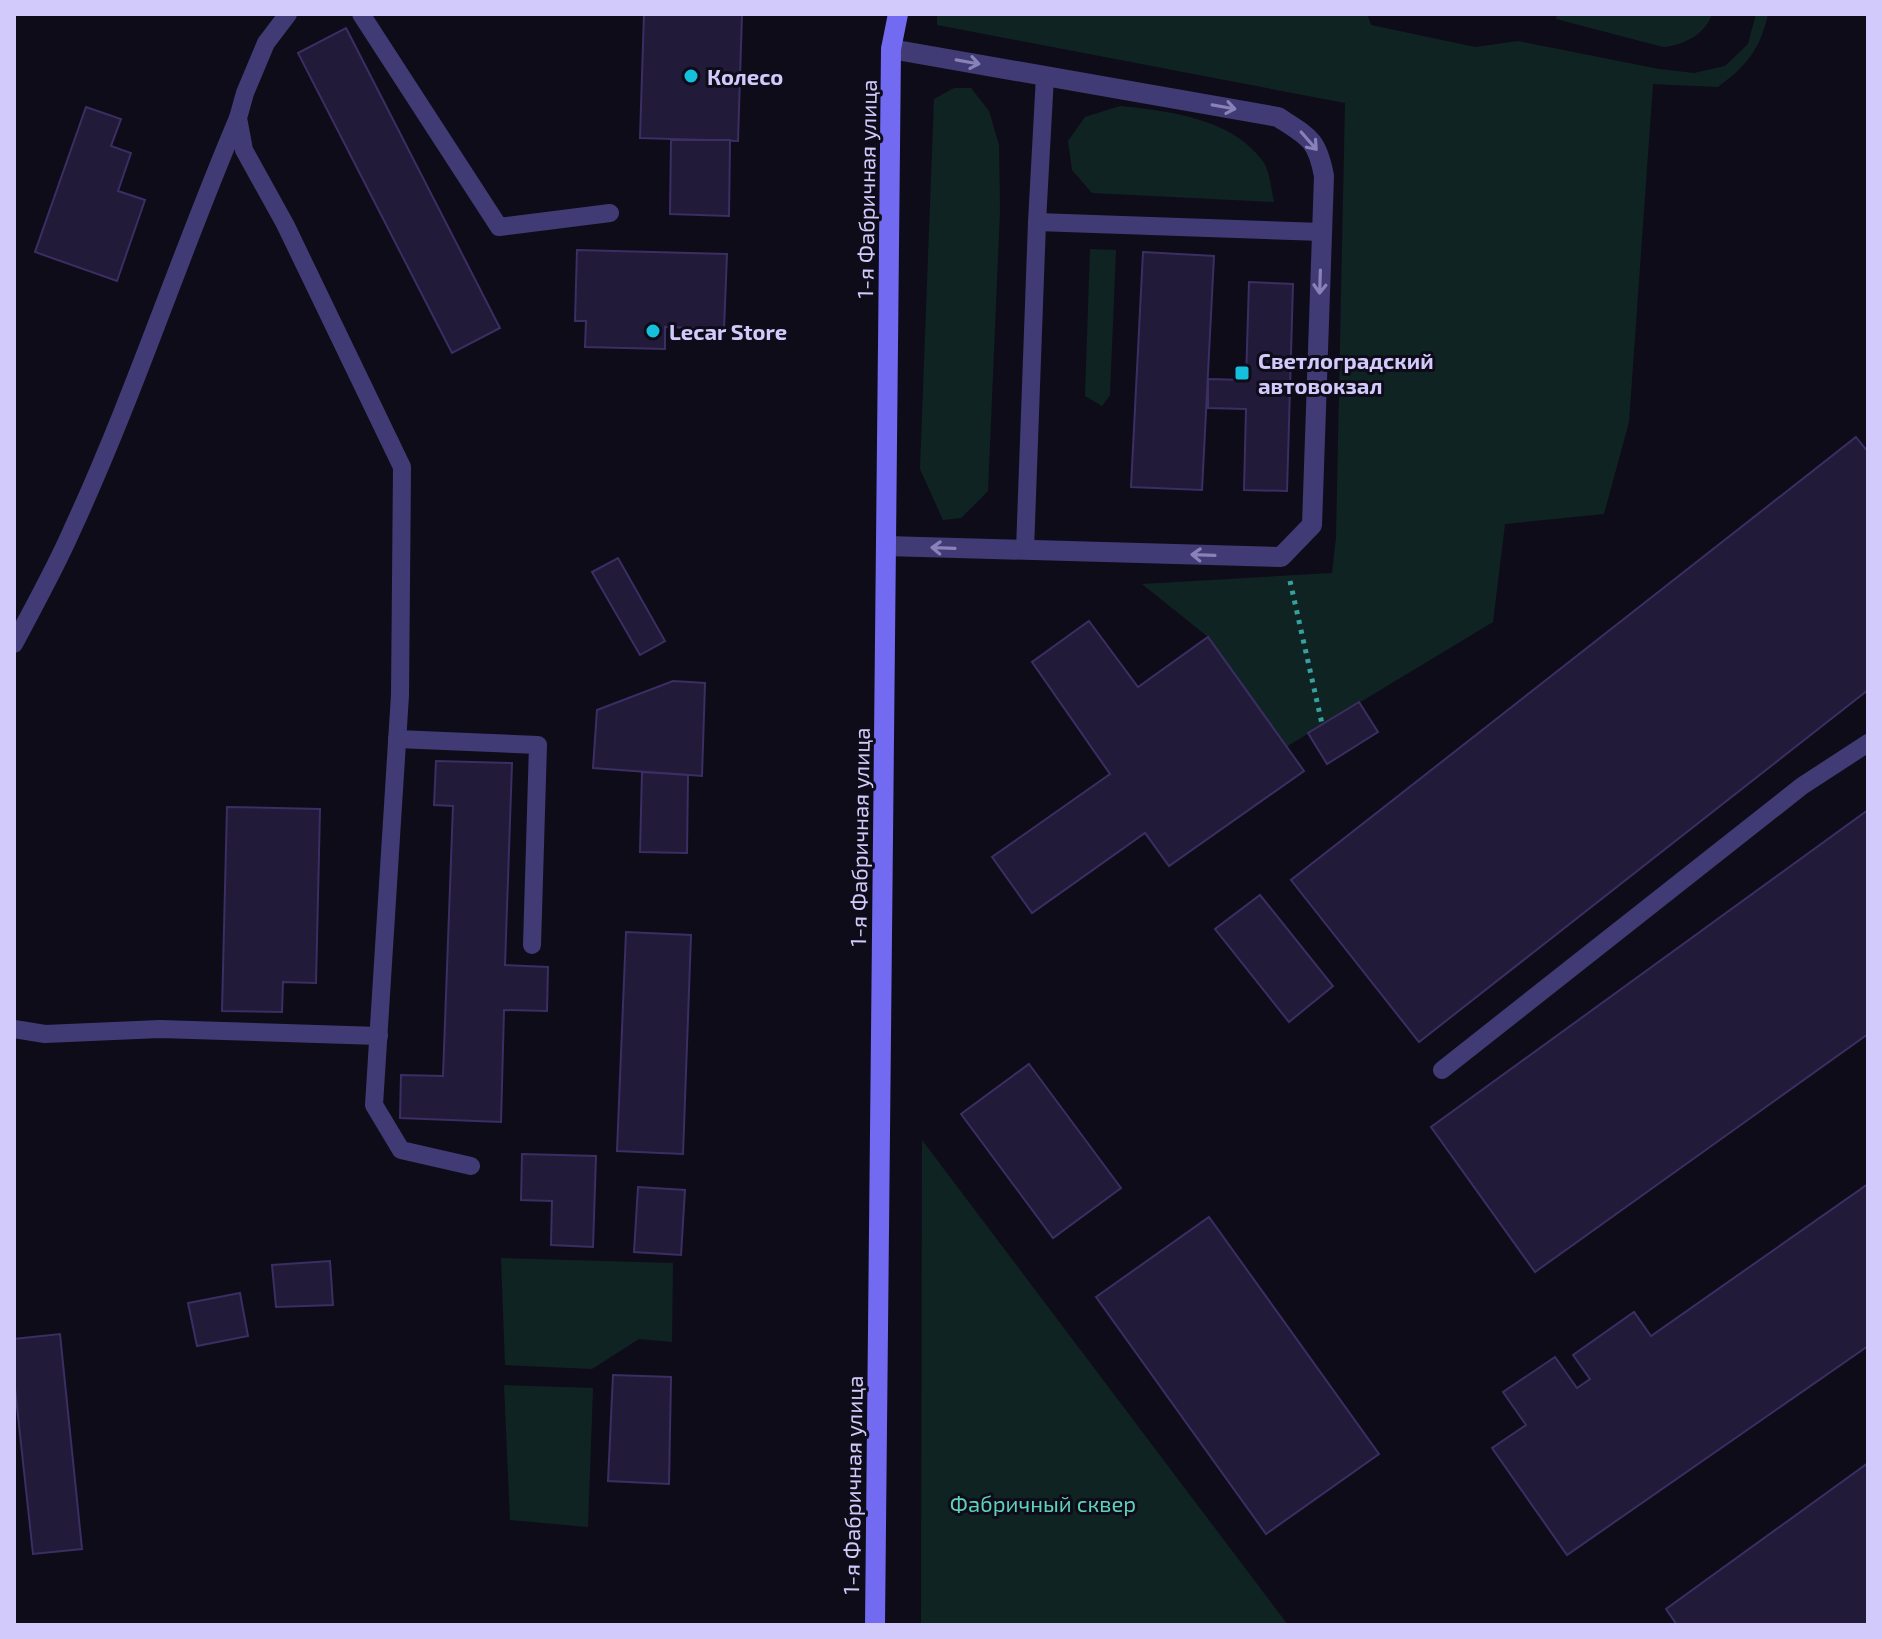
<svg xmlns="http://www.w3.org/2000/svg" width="1882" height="1639" font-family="'Exo 2',sans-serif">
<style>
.green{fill:#102323}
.building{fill:#211a39;stroke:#3b2e63;stroke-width:2}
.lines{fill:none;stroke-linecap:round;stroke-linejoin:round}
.path{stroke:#37a19f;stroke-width:5;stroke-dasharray:4 6;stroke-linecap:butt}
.lane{stroke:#403b75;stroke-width:18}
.street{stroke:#403b75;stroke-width:20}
.secondary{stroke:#726af1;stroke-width:20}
.oneway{stroke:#8882b8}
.poi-dot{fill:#14c0dc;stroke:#0f0c1a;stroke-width:3}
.labels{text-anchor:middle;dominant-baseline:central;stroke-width:6;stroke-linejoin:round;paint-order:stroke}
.poi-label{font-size:22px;font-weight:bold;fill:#d1cafa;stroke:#0f0c1a;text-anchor:start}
.street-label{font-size:22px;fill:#d1cafa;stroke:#0f0c1a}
.park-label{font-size:22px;fill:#5ed2b9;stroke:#0f0c1a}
</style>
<rect width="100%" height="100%" fill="#0f0c1a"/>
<g class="green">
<path d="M937,14h430l4,11 104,22 43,-6 141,28 35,4 31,-7 23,-22 8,-30h12c-8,36 -21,51 -50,73l-65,-3 -24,338 -25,92 -99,10 -12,98 -207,125 -78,-110 -66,-53 190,-11 4,-35 9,-435 -408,-78z"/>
<path d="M1557,14h155c-6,20 -30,32 -49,33l-107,-28z"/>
<path d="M954,88h17l18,23 10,34 1,65 -12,281 -27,27 -18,2 -23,-51 14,-370z"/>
<path d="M1120,106c49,5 110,12 142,54 8,10 9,30 12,42l-182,-9 -20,-23 -4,-29 17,-24z"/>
<path d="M1090,249l26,1 -6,145 -8,11 -17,-10z"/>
<path d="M922,1140l366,485h-367z"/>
<path d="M501,1258l172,5 -1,79 -33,-3 -47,30 -87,-4z"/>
<path d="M504,1385l89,3 -5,139 -78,-7z"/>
</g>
<g class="building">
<path d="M644,14h98l-4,127 -98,-3z"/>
<path d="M346,28l154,300 -48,25 -154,-300z"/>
<path d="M86,107l35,12 -10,27 20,7 -13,38 27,9 -28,81 -82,-29z"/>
<path d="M671,140h59l-1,76 -59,-2z"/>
<path d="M577,250l150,4 -3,75 -59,-2v22l-80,-2 1,-26h-11z"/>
<path d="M1143,252l71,4 -12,234 -71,-3z"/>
<path d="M1249,282l44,2 -6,207 -43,-1 2,-81 -38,-1v-29l38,1z"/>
<path d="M1856,437l12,15v238l-449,352 -128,-162z"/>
<path d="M618,558l47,83 -25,14 -48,-83z"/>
<path d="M1089,621l49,66 70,-50 96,134 -135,95 -24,-33 -113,80 -40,-56 118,-83 -78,-112z"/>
<path d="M673,681l32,2 -3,93 -109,-8 4,-58z"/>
<path d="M1359,702l19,30 -51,32 -19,-31z"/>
<path d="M436,761l76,2 -7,202 43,2 -1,44 -43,-1 -3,112 -101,-4 1,-43 42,1 10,-270 -19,-1z"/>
<path d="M642,772l46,3 -1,78 -47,-1z"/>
<path d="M227,807l93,2 -4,174 -33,-1 -1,30 -60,-1z"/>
<path d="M1868,810v224l-333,238 -104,-145z"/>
<path d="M1260,895l73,91 -44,36 -74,-93z"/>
<path d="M626,932l65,3 -8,219 -66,-3z"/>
<path d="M1029,1064l92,124 -68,50 -92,-124z"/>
<path d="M522,1154l74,2 -3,91 -42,-2 1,-44 -31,-1z"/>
<path d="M1868,1184v162l-301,209 -75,-107 34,-23 -23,-33 52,-35 22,31 13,-9 -17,-24 61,-43 17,24z"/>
<path d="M638,1187l47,3 -4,65 -47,-3z"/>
<path d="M1209,1217l170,237 -113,80 -170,-237z"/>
<path d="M330,1261l3,44 -57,2 -4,-42z"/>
<path d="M240,1293l8,43 -51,10 -9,-43z"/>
<path d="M60,1334l22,215 -49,5 -19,-175v-40z"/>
<path d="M613,1375l58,2 -2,107 -61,-3z"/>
<path d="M1868,1463v162h-191l-11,-16z"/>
</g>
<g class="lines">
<path class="path" d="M1290,581l32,143"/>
<g class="lane">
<path d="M288,14l-22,29 -21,50 -7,25 6,32 41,74 117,243 -2,228 -26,410 27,45 70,16"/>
<path d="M361,14l138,213 111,-14"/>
<path d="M1037,222l285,10"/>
<path d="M1025,550l12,-328 8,-146"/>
<path d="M14,644c20,-38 41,-75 58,-114 62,-134 108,-276 166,-412"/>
<path d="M397,739l141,6 -6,200"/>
<path d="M14,1029l31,5 115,-5 219,7"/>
<path d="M1442,1070l360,-284 66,-43"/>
</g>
<path class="street" d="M886,546l395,11 31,-32 12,-349c-7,-37 -15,-39 -46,-59l-387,-68"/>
<path class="secondary" d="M875,1625l16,-1576 7,-35"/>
</g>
<defs><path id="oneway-shaft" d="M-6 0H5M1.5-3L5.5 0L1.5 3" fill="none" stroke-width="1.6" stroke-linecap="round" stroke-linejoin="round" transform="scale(2)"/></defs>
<g class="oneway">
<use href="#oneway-shaft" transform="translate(968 62) rotate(10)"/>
<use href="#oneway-shaft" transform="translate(1224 107) rotate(10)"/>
<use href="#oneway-shaft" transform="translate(1309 141) rotate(49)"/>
<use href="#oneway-shaft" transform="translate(1320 282) rotate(92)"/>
<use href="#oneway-shaft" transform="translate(943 548) rotate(-178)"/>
<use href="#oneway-shaft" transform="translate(1203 555) rotate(-178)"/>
</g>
<g class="poi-dot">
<circle cx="691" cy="76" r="8"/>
<circle cx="653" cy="331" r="8"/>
<rect x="1234" y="365" width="16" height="16" rx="4"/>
</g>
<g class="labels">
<g class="poi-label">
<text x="707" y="76">Колесо</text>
<text x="669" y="331">Lecar Store</text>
<text x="1258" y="360">Светлоградский<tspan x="1258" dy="25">автовокзал</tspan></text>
</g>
<g class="street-label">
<text transform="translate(866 189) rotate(-89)">1-я Фабричная улица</text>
<text transform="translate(859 837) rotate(-89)">1-я Фабричная улица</text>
<text transform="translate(852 1485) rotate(-89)">1-я Фабричная улица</text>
</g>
<g class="park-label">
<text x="1043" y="1503">Фабричный сквер</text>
</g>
</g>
<rect width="1882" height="1639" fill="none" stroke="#d1cafa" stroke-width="32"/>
</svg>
